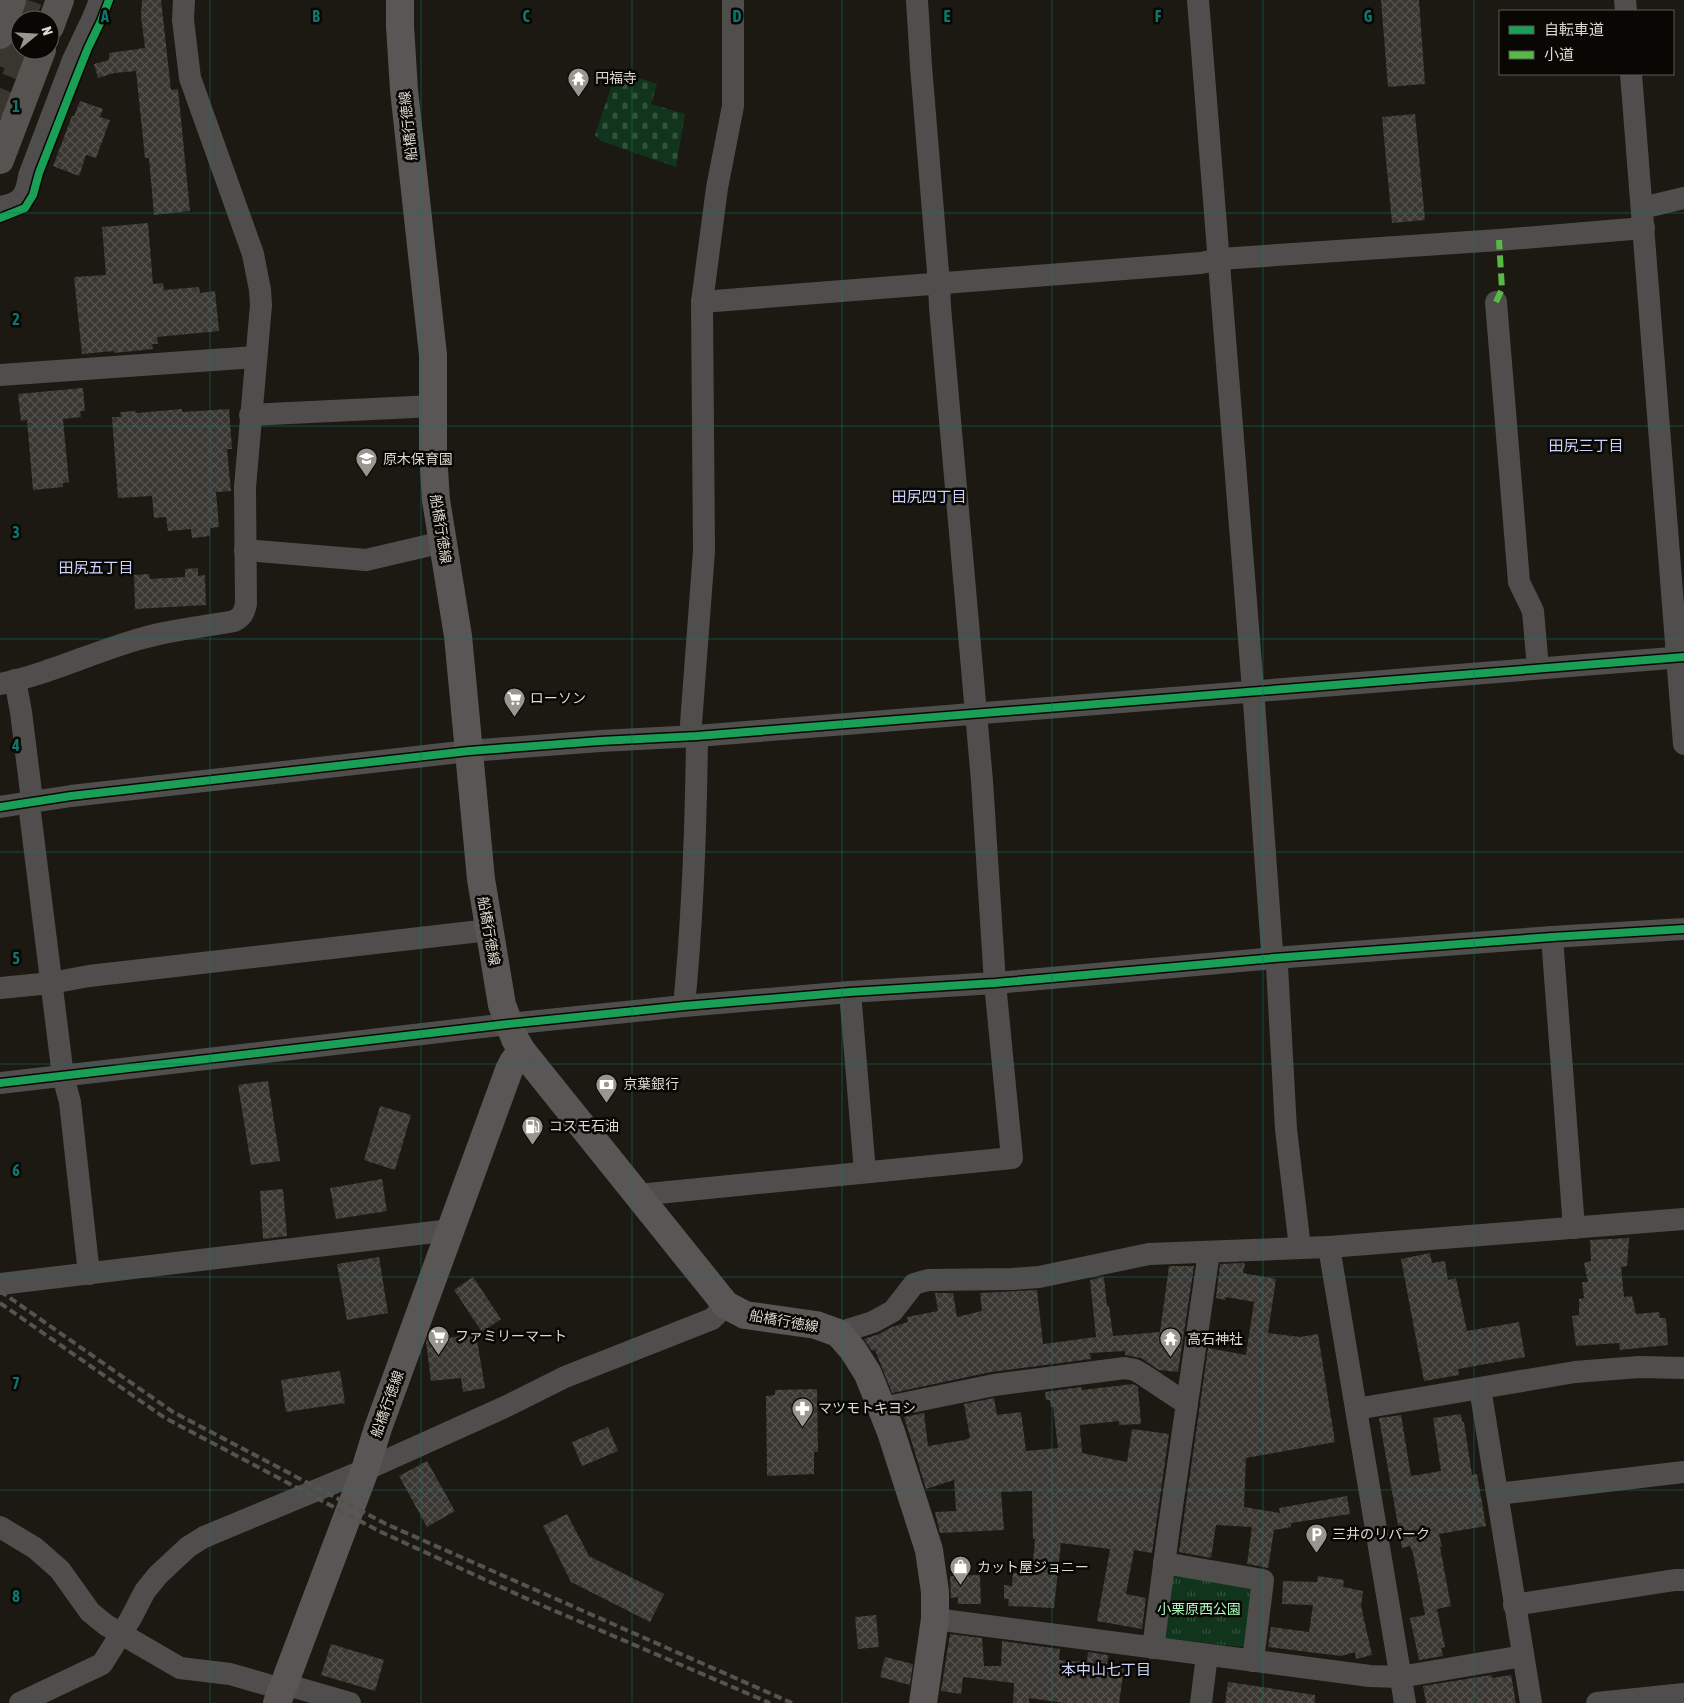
<svg xmlns="http://www.w3.org/2000/svg" width="1684" height="1703" font-family="'Asap Condensed','Noto Sans JP',sans-serif">
<style>
.grass{fill:url(#grass-tufts)}
.cemetery{fill:url(#cemetery-stones)}
.building{fill:url(#building-cross-hatch)}
.lines{fill:none;stroke-linecap:round;stroke-linejoin:round}
.highway-tunnel{stroke:#38362f;stroke-width:28;stroke-dasharray:28 14;stroke-linecap:butt}
.minor{stroke:#504e4d;stroke-width:22}
.major{stroke:#5a5655;stroke-width:28}
.highway{stroke:#565451;stroke-width:28}
.rail{stroke:#55534f;stroke-width:4;stroke-dasharray:8 4;stroke-linecap:butt}
.quiet{stroke:#58b947;stroke-width:6;stroke-dasharray:12 6;stroke-linecap:butt}
.cycleway-casing{stroke:#080703;stroke-width:11}
.cycleway{stroke:#1a9f57;stroke-width:8}
.grid{fill:none;stroke:#0f766e;stroke-width:1;stroke-opacity:0.55}
.labels{text-anchor:middle;dominant-baseline:central;stroke-width:5;stroke-linejoin:round;paint-order:stroke}
.poi-label{font-size:14px;fill:#dcdad1;stroke:#080703;text-anchor:start}
.street-label{font-size:14px;fill:#dcdad1;stroke:#080703}
.park-label{font-size:14px;fill:#acf9be;stroke:#080703}
.neighbourhood-label{font-size:15px;fill:#cbd2fd;stroke:#080703}
.grid-label{font-size:16px;text-anchor:middle;font-weight:bold;fill:#0f766e;stroke:#080703;stroke-width:5;stroke-linejoin:round;paint-order:stroke}
</style>
<defs>
<pattern id="grass-tufts" width="24" height="20" patternUnits="userSpaceOnUse" patternTransform="scale(1.25)"><rect width="24" height="20" fill="#11351c"/><path d="M3 7l-1-3M5 7V3M7 7l1-3M15 17l-1-3M17 17v-4M19 17l1-3" fill="none" stroke="#33523c"/></pattern>
<pattern id="cemetery-stones" width="16" height="16" patternUnits="userSpaceOnUse" patternTransform="scale(1.25)"><rect width="16" height="16" fill="#11351c"/><path d="M2 7V4a2 2 0 0 1 4 0v3zM10 15v-3a2 2 0 0 1 4 0v3z" fill="#33523c"/></pattern>
<pattern id="building-cross-hatch" width="8" height="8" patternUnits="userSpaceOnUse" patternTransform="scale(1.25)"><rect width="8" height="8" fill="#3a3632"/><path d="M0 0l8 8M0 8l8-8" fill="none" stroke="#56524f"/></pattern>
</defs>
<rect width="100%" height="100%" fill="#1b1912"/>
<path class="grass" d="M1166,1575l87,8 -3,65 -92,-11z"/>
<path class="cemetery" d="M617,70l40,14 -6,20 34,10 -9,53 -75,-26 -6,-6z"/>
<g class="building">
<path d="M142,0h19l10,90 7,-1 12,122 -36,4 -5,-57h-4l-9,-87 -22,2 -16,5 -4,-14 15,-4v-7l36,-5 -4,-32z"/>
<path d="M1381,0h38l6,84 -37,3z"/>
<path d="M80,101l23,8 -3,8 10,3 -14,38 -10,-3 -7,21 -26,-10 19,-50h2z"/>
<path d="M1415,114l10,106 -33,3 -10,-106z"/>
<path d="M148,223l5,61 10,-1 1,7 35,-3 1,6 15,-2 4,40 -62,6 1,7h-6l1,5 -39,4v-2l-32,3 -8,-77 32,-2 -4,-48z"/>
<path d="M83,388l2,23h-5l1,6 -18,2 6,63 -6,1v4l-30,3 -6,-70 -6,1 -3,-27z"/>
<path d="M182,409v3l47,-3 3,40h-5l4,42 -15,1 3,35 -9,1v8l-18,2 -1,-9 -23,2 -2,-14 -12,1 -2,-22 -34,2 -6,-81h9l-1,-5 16,-1v2z"/>
<path d="M198,568v8l7,-1 1,30 -71,4 -1,-34 15,-1 1,5 35,-2v-8z"/>
<path d="M268,1081l12,80 -29,4 -13,-80z"/>
<path d="M380,1106l31,9 -16,55 -31,-10z"/>
<path d="M382,1179l5,32 -51,8 -6,-31z"/>
<path d="M283,1189l4,47 -24,3 -3,-48z"/>
<path d="M1629,1238l-2,28 -6,1 3,30 8,-1 4,18 23,-2 1,6h6l2,27 -48,5 -1,-7 -43,3 -4,-30 7,-1v-16l5,-1 -2,-16h6l-4,-19 7,-2 -1,-21z"/>
<path d="M1430,1253l2,10 13,-2 3,19 8,-2 11,53 52,-9 6,35 -67,12 1,6 -35,6 -23,-122z"/>
<path d="M379,1257l9,56 -41,7 -10,-56z"/>
<path d="M1243,1263l2,1 -2,9 33,6 -8,54 32,4 18,-3 17,108 -89,16 -2,49 36,6 -1,-5 68,-12 3,18 -59,9v4l-17,3 -6,38 -21,-4 5,-37 -36,-2 -5,33 -32,-6 29,-204 38,7 8,-53 -28,-5 -1,3 -9,-2 4,-34z"/>
<path d="M1169,1266h25l-16,106 -19,-2 -18,-12 -16,-3v-4l-35,2 1,6 -100,13 -99,21 -17,-43 -3,1 -8,-12 15,-5 13,-7 16,-5 -1,-5 31,-6 -3,-18h18l4,24 25,-6 -2,-18 57,-3 6,54 53,-7 -6,-57 14,-3 3,29h2l4,30 47,-4z"/>
<path d="M473,1277l28,42 -19,13 -28,-42z"/>
<path d="M447,1329l1,9 28,-4 9,54 -22,4 -2,-14 -30,3 -5,-40 4,-10z"/>
<path d="M340,1371l5,32 -59,9 -5,-32z"/>
<path d="M1133,1384l5,3 3,37 -22,1v-4l-39,4v2l2,26 45,9 5,-33 37,5 -17,119 -18,-3 -8,44 20,4 -4,31 -45,-8 13,-72 -49,-6 -7,65 -46,-2 1,-7h-5v-14l8,1 1,-13 19,1 3,-35h-2l-1,-48 -31,1 3,38 -64,3 -5,-21 21,-1 -2,-31 -28,9 -22,-72 20,-4 4,33 36,-6 6,-2 -6,-34 30,-6 3,17 24,-3 5,39 32,-3 -5,-41h-2l-1,-7h-4l-1,-8 36,-5 1,3z"/>
<path d="M817,1389l1,63h-4v22l-47,2 -1,-80 9,-1v-5z"/>
<path d="M1461,1414l1,8h2l8,53 5,-1 9,52 -47,8 3,13h-2l11,59 -14,3 8,38 -4,1 2,8 -24,4 -9,-42 15,-3 -12,-62 -3,-7 -8,2 -23,-130 22,-3 10,61 30,-5 -8,-53z"/>
<path d="M608,1427l10,24 -36,15 -10,-24z"/>
<path d="M427,1461l28,50 -28,16 -28,-51z"/>
<path d="M567,1514l22,42 75,38 -14,28 -79,-40 -28,-56z"/>
<path d="M980,1575l1,29h-23v-7l-7,1 -1,-22z"/>
<path d="M1318,1576l26,4 -1,7 20,4 -2,15 11,49 -16,4 -1,-7 -14,4 -73,-9 3,-20 38,5 4,-27 -31,-1 1,-23 34,1z"/>
<path d="M876,1615l3,32 -21,2 -3,-32z"/>
<path d="M950,1634l32,4 2,28h17l1,-25 58,8 -1,11 28,2 1,-10 20,3 -1,11 17,2 -5,35h-55l-35,-5v5h-16l1,-20 -51,-6 -2,17 -20,-3z"/>
<path d="M331,1644l53,16 -9,31 -54,-16z"/>
<path d="M885,1657l28,7 -3,21 -30,-8z"/>
<path d="M1491,1675l1,3 19,-3 5,28h-90l-3,-17z"/>
<path d="M1228,1682l87,13v8h-90z"/>
</g>
<g class="lines">
<g class="highway-tunnel">
<path d="M21,20l7,-20"/>
<path d="M4,68l16,-44"/>
<path d="M0,118l27,-68"/>
</g>
<g class="minor">
<path d="M1198,0l56,702 18,249 5,15 9,163 14,119"/>
<path d="M1625,0l1,11"/>
<path d="M1631,74l53,670"/>
<path d="M0,207c21,-4 26,-10 29,-31l44,-116 20,-42 7,-18"/>
<path d="M1642,208l42,-10"/>
<path d="M702,302l499,-39 19,-4 279,-19 145,-12"/>
<path d="M1496,302l23,280 14,29 5,57"/>
<path d="M0,375l256,-18"/>
<path d="M250,415l184,-9"/>
<path d="M245,550l121,10 77,-18"/>
<path d="M15,680l6,32 10,80 -2,12 34,272 7,26 19,172"/>
<path d="M0,684c49,-10 95,-33 143,-46 30,-9 61,-11 91,-17 8,-4 10,-8 12,-17l-1,-117 16,-182 -1,-15 -7,-36 -63,-176 -7,-58 1,-20"/>
<path d="M690,737l14,-186 -2,-249 15,-114 16,-82v-106"/>
<path d="M0,807l71,-11 398,-45 131,-10 97,-5 987,-79"/>
<path d="M1552,937l22,291"/>
<path d="M0,988l51,-5 38,-7 400,-46"/>
<path d="M850,992l15,180"/>
<path d="M684,1006c9,-91 12,-178 13,-270"/>
<path d="M0,1083l508,-59 176,-18 166,-14 145,-9 279,-25 278,-21 132,-8"/>
<path d="M638,1195l374,-37 -17,-175 -13,-202 -42,-474 -1,-23 -18,-218 -4,-66"/>
<path d="M1329,1247l76,456"/>
<path d="M0,1284l451,-54"/>
<path d="M838,1333l35,-11 20,-11 21,-27 14,-4 85,-1 26,-2 110,-23 180,-7 355,-28"/>
<path d="M1480,1388l51,315"/>
<path d="M882,1408l112,-23 131,-17 10,2 7,4 45,30"/>
<path d="M1356,1409l219,-37 64,-5 45,1"/>
<path d="M1497,1494l187,-22"/>
<path d="M0,1527l35,21 25,22 30,42 16,13 74,43 50,6 52,15"/>
<path d="M1164,1563l99,17 -10,81"/>
<path d="M1514,1605l161,-25h9"/>
<path d="M935,1619l435,57 30,1 123,-21"/>
<path d="M1153,1648l16,-121 40,-275"/>
<path d="M284,1684l66,19"/>
<path d="M20,1703l82,-39 29,-46 14,-27 13,-16 30,-28 16,-10 161,-67 142,-64 58,-29 147,-58 14,-14"/>
<path d="M1201,1703l6,-48"/>
<path d="M1597,1703l87,-9"/>
</g>
<g class="major">
<path d="M400,0v26l4,64 29,265v99l3,46 22,136 23,243 21,126 13,34 7,12 204,254 19,10 71,10 22,8 15,17 15,24 23,58 38,118 6,42v27l-12,84"/>
<path d="M277,1703l88,-233 13,-42 131,-358 4,-8 9,-11"/>
</g>
<g class="highway">
<path d="M50,27l10,-27"/>
<path d="M0,35l12,-35"/>
<path d="M0,160l42,-110"/>
</g>
<g class="rail">
<path d="M0,1291l173,121 213,112 406,179"/>
<path d="M0,1303l165,115 216,114 153,70 236,101"/>
</g>
<path class="quiet" d="M1496,302l6,-13 -3,-49"/>
<defs>
<g id="cycleway">
<path d="M0,218l25,-10 8,-13 6,-22 35,-90 14,-35 13,-27 8,-21"/>
<path d="M0,807l71,-11 398,-45 131,-10 97,-5 987,-79"/>
<path d="M0,1083l508,-59 176,-18 166,-14 145,-9 279,-25 278,-21 132,-8"/>
</g>
</defs>
<use href="#cycleway" class="cycleway-casing"/>
<use href="#cycleway" class="cycleway"/>
</g>
<path class="grid" d="M210,0v1703M421,0v1703M632,0v1703M842,0v1703M1052,0v1703M1263,0v1703M1474,0v1703M0,213h1684M0,426h1684M0,639h1684M0,852h1684M0,1064h1684M0,1277h1684M0,1490h1684"/>
<defs>
<symbol id="temple-pin" viewBox="-11 -11 22 30"><path d="M0 17L-7.5 6A9.5 9.5 0 1 1 7.5 6Z" fill="#98968e" stroke="#080703"/><path d="M0-6L5-2H3V0L6.5 2.5H4V6H1.5V3h-3V6H-4V2.5H-6.5L-3 0V-2H-5Z" fill="#fff"/></symbol>
<symbol id="school-pin" viewBox="-11 -11 22 30"><path d="M0 17L-7.5 6A9.5 9.5 0 1 1 7.5 6Z" fill="#98968e" stroke="#080703"/><path d="M0-5L7-2L0 1L-7-2ZM-4 1L0 2.5L4 1V4Q0 6-4 4Z" fill="#fff"/></symbol>
<symbol id="supermarket-pin" viewBox="-11 -11 22 30"><path d="M0 17L-7.5 6A9.5 9.5 0 1 1 7.5 6Z" fill="#98968e" stroke="#080703"/><path d="M-6-5.5h2.5l.6 2H6L4.5 2H-2.5L-4.4-4H-6ZM-1.5 3.2a1.3 1.3 0 1 0 .1 0ZM3 3.2a1.3 1.3 0 1 0 .1 0Z" fill="#fff"/></symbol>
<symbol id="bank-pin" viewBox="-11 -11 22 30"><path d="M0 17L-7.5 6A9.5 9.5 0 1 1 7.5 6Z" fill="#98968e" stroke="#080703"/><path d="M-6-4H6V4H-6ZM0-2.3a2.3 2.3 0 1 0 0 4.6a2.3 2.3 0 1 0 0-4.6Z" fill="#fff"/></symbol>
<symbol id="fuel-pin" viewBox="-11 -11 22 30"><path d="M0 17L-7.5 6A9.5 9.5 0 1 1 7.5 6Z" fill="#98968e" stroke="#080703"/><path d="M-5.5-6h7V0h2V4h1.3V-2.5L3-4.5l.8-.8L6-3V5H2.5V1h-1V6h-7ZM-4.2-4.7v3.2H.2V-4.7Z" fill="#fff"/></symbol>
<symbol id="pharmacy-pin" viewBox="-11 -11 22 30"><path d="M0 17L-7.5 6A9.5 9.5 0 1 1 7.5 6Z" fill="#98968e" stroke="#080703"/><path d="M-2-6h4v4h4v4h-4v4h-4v-4h-4v-4h4Z" fill="#fff"/></symbol>
<symbol id="parking-pin" viewBox="-11 -11 22 30"><path d="M0 17L-7.5 6A9.5 9.5 0 1 1 7.5 6Z" fill="#98968e" stroke="#080703"/><path d="M-3.5-5.5H1a3.5 3.5 0 0 1 0 7H-1V5.5H-3.5ZM-1-3.4V-.6H.8a1.4 1.4 0 0 0 0-2.8Z" fill="#fff"/></symbol>
<symbol id="shop-pin" viewBox="-11 -11 22 30"><path d="M0 17L-7.5 6A9.5 9.5 0 1 1 7.5 6Z" fill="#98968e" stroke="#080703"/><path d="M-5-2.5h2.3a2.7 3.5 0 0 1 5.4 0H5L5.5 6h-11ZM-1.5-2.5h3a1.5 2.3 0 0 0-3 0Z" fill="#fff"/></symbol>
</defs>
<g fill-rule="evenodd">
<use href="#temple-pin" x="566" y="66" width="25" height="34"/>
<use href="#school-pin" x="354" y="446" width="25" height="34"/>
<use href="#supermarket-pin" x="502" y="686" width="25" height="34"/>
<use href="#bank-pin" x="594" y="1072" width="25" height="34"/>
<use href="#fuel-pin" x="520" y="1114" width="25" height="34"/>
<use href="#supermarket-pin" x="426" y="1324" width="25" height="34"/>
<use href="#temple-pin" x="1158" y="1326" width="25" height="34"/>
<use href="#pharmacy-pin" x="790" y="1396" width="25" height="34"/>
<use href="#parking-pin" x="1304" y="1522" width="25" height="34"/>
<use href="#shop-pin" x="948" y="1554" width="25" height="34"/>
</g>
<g class="labels">
<g class="poi-label">
<text x="595" y="78">円福寺</text>
<text x="383" y="459">原木保育園</text>
<text x="530" y="698">ローソン</text>
<text x="623" y="1084">京葉銀行</text>
<text x="549" y="1126">コスモ石油</text>
<text x="455" y="1336">ファミリーマート</text>
<text x="1187" y="1339">高石神社</text>
<text x="818" y="1408">マツモトキヨシ</text>
<text x="1332" y="1534">三井のリパーク</text>
<text x="977" y="1567">カット屋ジョニー</text>
</g>
<g class="street-label">
<text transform="translate(408 126) rotate(-96)">船橋行徳線</text>
<text transform="translate(441 529) rotate(81)">船橋行徳線</text>
<text transform="translate(489 931) rotate(80)">船橋行徳線</text>
<text transform="translate(784 1321) rotate(10)">船橋行徳線</text>
<text transform="translate(387 1404) rotate(-70)">船橋行徳線</text>
</g>
<g class="park-label">
<text x="1199" y="1609">小栗原西公園</text>
</g>
<g class="neighbourhood-label">
<text x="1586" y="445">田尻三丁目</text>
<text x="929" y="496">田尻四丁目</text>
<text x="96" y="567">田尻五丁目</text>
<text x="1106" y="1669">本中山七丁目</text>
</g>
</g>
<g class="grid-label">
<text x="105" y="22">A</text>
<text x="316" y="22">B</text>
<text x="526" y="22">C</text>
<text x="737" y="22">D</text>
<text x="947" y="22">E</text>
<text x="1158" y="22">F</text>
<text x="1368" y="22">G</text>
<text x="16" y="112">1</text>
<text x="16" y="325">2</text>
<text x="16" y="538">3</text>
<text x="16" y="751">4</text>
<text x="16" y="964">5</text>
<text x="16" y="1176">6</text>
<text x="16" y="1389">7</text>
<text x="16" y="1602">8</text>
</g>
<rect x="1499" y="10" width="175" height="65" fill="#080703" stroke="#5d5b55"/>
<rect x="1509" y="26" width="25" height="8" fill="#1a9f57" stroke="#5d5b55"/>
<text x="1544" y="35" font-size="15" fill="#dcdad1">自転車道</text>
<rect x="1509" y="51" width="25" height="8" fill="#58b947" stroke="#5d5b55"/>
<text x="1544" y="60" font-size="15" fill="#dcdad1">小道</text>
<g transform="translate(35 35) rotate(72)"><circle r="24" fill="#080703" stroke="#5d5b55"/>
<path d="M0-4L9 19L0 12L-9 19Z" fill="#98968e"/>
<text y="-8" font-size="14" font-weight="bold" text-anchor="middle" fill="#dcdad1">N</text>
</g>
</svg>
